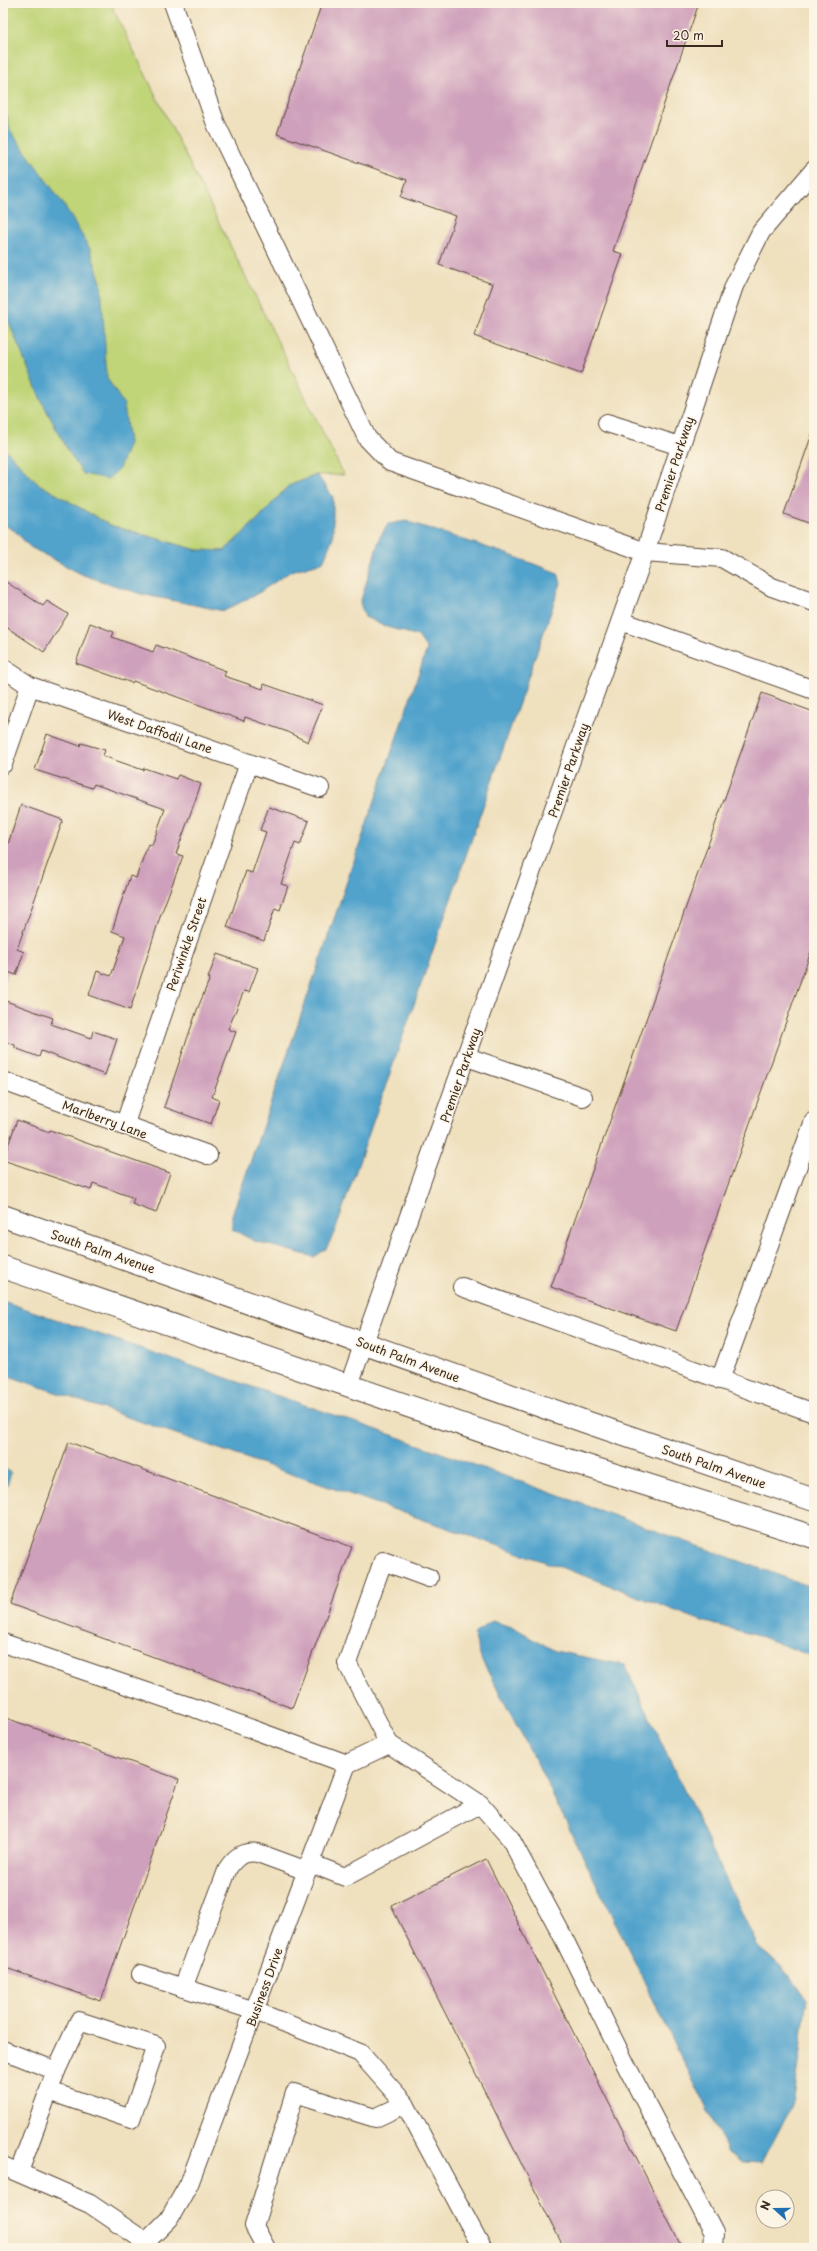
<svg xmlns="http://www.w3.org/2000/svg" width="817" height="2251" font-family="'Playpen Sans',sans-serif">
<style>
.green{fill:#c0d478;stroke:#7e7f4b}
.water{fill:#51a3cc;stroke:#466675}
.building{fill:#cfa0bb}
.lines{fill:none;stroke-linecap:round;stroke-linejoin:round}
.minor-casing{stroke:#564536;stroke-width:20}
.major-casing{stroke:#564536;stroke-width:24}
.minor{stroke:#fff;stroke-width:18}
.major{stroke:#fff;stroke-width:22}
.labels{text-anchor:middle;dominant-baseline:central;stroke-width:3;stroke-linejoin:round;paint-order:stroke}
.street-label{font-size:12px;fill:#3b2a1e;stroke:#fcf5e5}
</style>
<rect width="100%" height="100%" fill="#fcf5e5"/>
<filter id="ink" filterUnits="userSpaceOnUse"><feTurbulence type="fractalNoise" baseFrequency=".025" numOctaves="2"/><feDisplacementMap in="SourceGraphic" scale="8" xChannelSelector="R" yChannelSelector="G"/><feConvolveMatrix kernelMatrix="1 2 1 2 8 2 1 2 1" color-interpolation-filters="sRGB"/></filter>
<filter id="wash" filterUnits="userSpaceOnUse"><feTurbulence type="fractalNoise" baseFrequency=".012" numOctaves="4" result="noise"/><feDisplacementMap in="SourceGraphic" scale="16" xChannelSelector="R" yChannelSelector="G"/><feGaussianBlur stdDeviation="0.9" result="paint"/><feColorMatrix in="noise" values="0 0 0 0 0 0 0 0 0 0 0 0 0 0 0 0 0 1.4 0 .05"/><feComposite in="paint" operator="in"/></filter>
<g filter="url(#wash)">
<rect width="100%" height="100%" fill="#efe0be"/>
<path class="green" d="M3,3h111l-1,6 231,466h-28l-28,11 -29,32 -35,33 -27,-1 -87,-25 -73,-42 -34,-36z"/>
<g class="water">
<path d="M3,97l7,33 54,75 26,44 11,33 6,96 17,27 5,38 -10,26 -11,10 -25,-5 -15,-23 -27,-51 -38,-92z"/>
<path d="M3,447l34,36 73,42 87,25 27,1 35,-33 29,-32 29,-11 16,22v40l-10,25 -32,9 -31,21 -36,19 -83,-17 -58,-19 -53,-28 -15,-16 -12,-7z"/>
<path d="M406,521l101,33 51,19 3,10 -226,648 -9,18 -12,8 -60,-16 -22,-12v-14l195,-566 -9,-13 -31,-9 -22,-10 -5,-14 20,-66 8,-13z"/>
<path d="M3,1301l389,134 422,153v69l-52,-20 -60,-16 -125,-48 -574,-199z"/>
<path d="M3,1467l8,6 -8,24z"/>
<path d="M492,1621l23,7 40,23 70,14 132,280 32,30 18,25 -15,105 -30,58 -19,-1 -15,-10 -190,-387 -57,-106 -7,-25z"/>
</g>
<g id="blocks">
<g class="building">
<path d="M322,3h377l-86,248 10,3 -42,120 -107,-38 19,-52 -54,-19 17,-49 -55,-19 6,-17 -130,-46z"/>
<path d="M812,434l2,1v90l-30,-11z"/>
<path d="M3,580l40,26 4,-5 21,13 -24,38 -41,-27z"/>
<path d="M90,623l24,9 -2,5 41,15 3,-7 70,26 -2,5 39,13 1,-5 59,21 -15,37 -23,-11 -40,-14 -1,4 -111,-40 -1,2 -56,-20z"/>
<path d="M762,693l52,19v231l-138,388 -125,-44z"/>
<path d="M47,734l33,12 1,-3 24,7 -2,6 40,14 1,-2 32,11 2,-4 23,9 -25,70 7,2 -22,58 -31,96 -41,-15 8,-24 14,5 14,-40 -13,-5 10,-31 8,-24 6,2 12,-34 4,1 13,-36 -71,-25 -2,4 -57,-18z"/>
<path d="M21,805l42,15 -46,129 7,3 -8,23 -8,-3 -3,9h-2v-122z"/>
<path d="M269,807l40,14 -9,24 -5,-2 -14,41 7,2 -8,24 -5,-2 -11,33 -37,-14 19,-56 6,2 14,-41 -6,-2z"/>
<path d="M217,954l41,14 -9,24 -5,-1 -16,38 8,3 -24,65 7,3 -8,24 -47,-17 33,-97 13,-32h-2z"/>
<path d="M3,1000l50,18 -2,6 40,14 2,-7 24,8 -12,36 -64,-24 -2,6 -24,-9v-3l-12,-4z"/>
<path d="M17,1120l32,12 1,-2 120,43 -14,40 -24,-9 2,-6 -41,-15 -2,7 -88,-30z"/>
<path d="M69,1442l283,105 -60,161 -282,-104z"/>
<path d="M3,1717l176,62 -78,222 -98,-34z"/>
<path d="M486,1859l196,389h-118l-173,-342z"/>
</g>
</g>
</g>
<g filter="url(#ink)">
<use href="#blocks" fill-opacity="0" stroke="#564536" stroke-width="1"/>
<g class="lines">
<defs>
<g id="minor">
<path d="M173,3l43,121 151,314 23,24 255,90 77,6 50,29 42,15"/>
<path d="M607,423l73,23"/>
<path d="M621,621l193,69"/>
<path d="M3,668l27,18 290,102"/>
<path d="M3,764l27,-78"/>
<path d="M467,1057l116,40"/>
<path d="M3,1081l205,74"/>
<path d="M124,1126l125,-363"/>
<path d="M462,1287l352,126"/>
<path d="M720,1380l94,-259"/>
<path d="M349,1385l296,-833 89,-266 27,-54 53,-62"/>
<path d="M429,1578l-46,-17 -36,102 42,81 91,60 30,34 50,93 66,134 88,168 -1,15"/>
<path d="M3,1643l197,67 147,54"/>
<path d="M310,1863l35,14 135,-73"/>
<path d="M141,1974l114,37 105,42 45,51"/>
<path d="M183,1988l45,-120c8,-12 16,-17 30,-15l49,18"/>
<path d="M3,2050l53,21"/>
<path d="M3,2166l87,38 56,38 4,6"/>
<path d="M19,2172l37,-101 23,-50 77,25 -25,73 -82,-28"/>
<path d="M140,2248l29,-29 20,-35 158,-420 42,-20"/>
<path d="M266,2248l-12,-22 41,-133 80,25 30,-14 77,144"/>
</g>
<g id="major">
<path d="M3,1216l583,206 228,78"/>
<path d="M3,1267l542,186 269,84"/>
</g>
</defs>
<use href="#minor" class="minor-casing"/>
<use href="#major" class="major-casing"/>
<use href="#minor" class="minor"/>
<use href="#major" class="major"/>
</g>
</g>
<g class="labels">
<g class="street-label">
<text transform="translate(674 464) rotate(-72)">Premier Parkway</text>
<text transform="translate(160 731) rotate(19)">West Daffodil Lane</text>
<text transform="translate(568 770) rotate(-71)">Premier Parkway</text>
<text transform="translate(186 944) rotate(-71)">Periwinkle Street</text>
<text transform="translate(460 1075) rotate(-71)">Premier Parkway</text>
<text transform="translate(105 1119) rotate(20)">Marlberry Lane</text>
<text transform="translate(103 1251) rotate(19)">South Palm Avenue</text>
<text transform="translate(408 1359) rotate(20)">South Palm Avenue</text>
<text transform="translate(714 1466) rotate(19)">South Palm Avenue</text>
<text transform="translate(264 1987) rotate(-70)">Business Drive</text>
</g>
</g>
<rect width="817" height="2251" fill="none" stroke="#fcf5e5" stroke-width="16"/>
<g transform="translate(775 2209) rotate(291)"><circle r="19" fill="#fcf5e5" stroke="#afa495"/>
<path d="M0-3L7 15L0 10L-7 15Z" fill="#1f6fb2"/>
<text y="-6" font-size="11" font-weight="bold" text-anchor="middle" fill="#3b2a1e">N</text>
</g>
<path d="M667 40v6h55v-6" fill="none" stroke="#3b2a1e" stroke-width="2"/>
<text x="673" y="40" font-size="12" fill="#3b2a1e" stroke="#fcf5e5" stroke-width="3" paint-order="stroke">20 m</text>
</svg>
